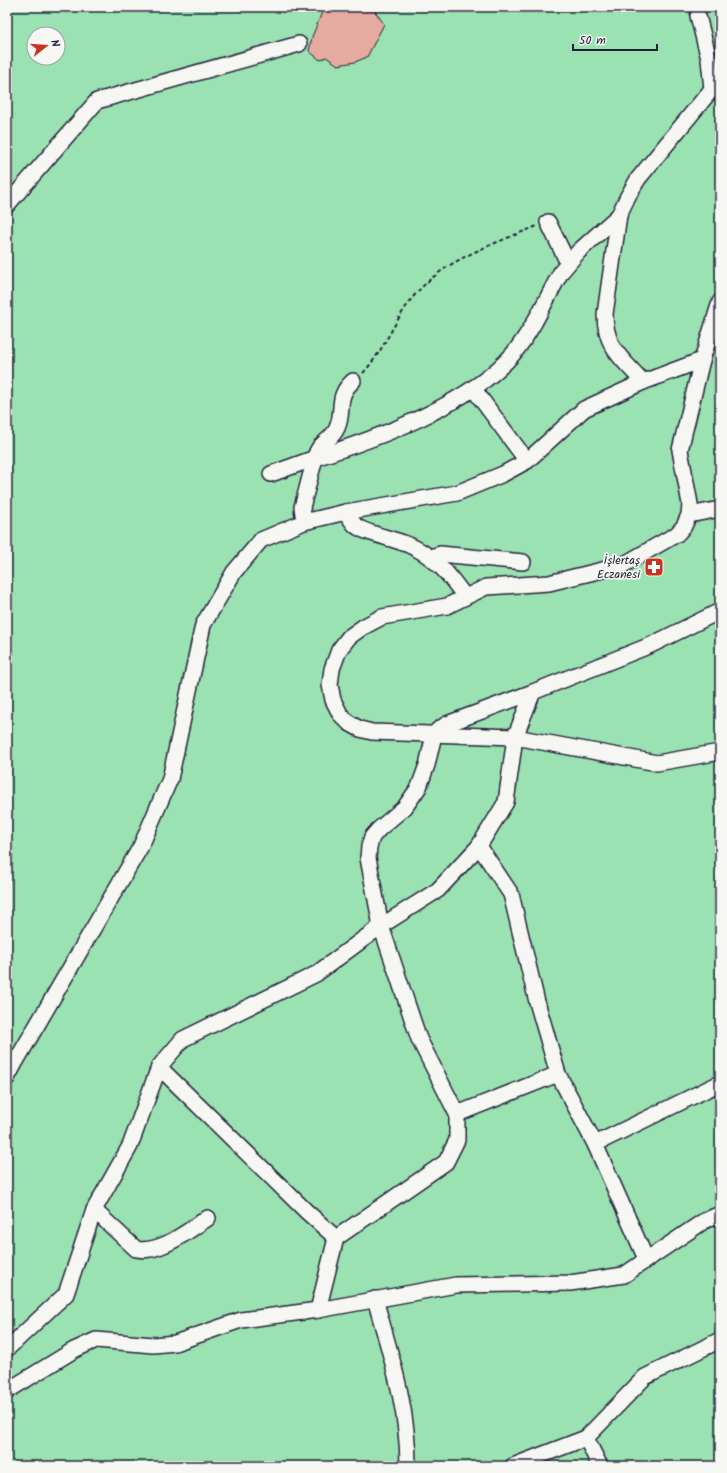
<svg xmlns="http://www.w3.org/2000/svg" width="727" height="1473" font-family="Kalam,sans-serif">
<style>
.green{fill:#9ae2b1;stroke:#5e8276;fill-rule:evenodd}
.building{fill:#e5aba1;stroke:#22223b}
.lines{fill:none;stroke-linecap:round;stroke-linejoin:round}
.minor-casing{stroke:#22223b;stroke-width:18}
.path{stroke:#22223b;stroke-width:2;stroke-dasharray:4 3;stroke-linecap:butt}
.minor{stroke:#f6f6f2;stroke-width:15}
.labels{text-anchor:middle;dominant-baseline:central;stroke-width:3.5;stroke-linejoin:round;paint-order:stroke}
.poi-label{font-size:12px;fill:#22223b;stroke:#f6f6f2;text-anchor:end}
</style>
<rect width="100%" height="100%" fill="#f1e0da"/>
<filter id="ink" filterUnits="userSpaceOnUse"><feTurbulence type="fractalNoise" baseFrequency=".025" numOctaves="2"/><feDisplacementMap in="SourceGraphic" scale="8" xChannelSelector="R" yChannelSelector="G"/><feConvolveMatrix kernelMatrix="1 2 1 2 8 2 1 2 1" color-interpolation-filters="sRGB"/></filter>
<g filter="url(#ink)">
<path class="green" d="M7,7h713v1459h-713zM34,34h24v24h-24z"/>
<path class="building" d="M324,7h48l12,17 -17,33 -12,5 -17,3 -12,-8 -6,3 -11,-9 3,-14z"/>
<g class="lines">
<defs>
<g id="minor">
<path d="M698,16l11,43 3,30"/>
<path d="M7,205l90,-104 202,-57"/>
<path d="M619,215l-14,99c0,34 17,44 38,68"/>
<path d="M548,222l20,41"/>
<path d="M720,302l-18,58 -22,90 10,54 -1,11 -5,11 -7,8 -54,31 -74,18 -63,4 -39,19 -65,11 -19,10 -14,10 -10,13 -7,19 -2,16 3,15 7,14 9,9 11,6 12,3 143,5 142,26 63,-11"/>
<path d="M473,388l54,73"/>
<path d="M271,474l44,-16c3,-16 16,-16 22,-30 8,-18 -2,-31 16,-47"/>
<path d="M346,512c3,4 5,9 9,13 9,9 45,14 60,23 22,11 36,29 50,49"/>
<path d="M689,515l31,-6"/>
<path d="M304,522l-2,-15 2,-7 11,-42c64,-20 154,-53 198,-104 19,-23 34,-56 48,-82l18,-21 40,-36 9,-19 10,-17 74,-90 8,-6"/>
<path d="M431,557l9,-3 83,8"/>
<path d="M479,846l32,48 26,108 21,72 37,70 51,115"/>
<path d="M159,1067l148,145 29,26"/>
<path d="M7,1078l8,-15 126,-217 29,-67 33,-154 31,-53 27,-32 43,-18 42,-10 111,-19 46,-19 24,-13 57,-52 59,-27 59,-22"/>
<path d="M457,1114l101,-40"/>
<path d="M595,1144l125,-61"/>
<path d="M94,1210l42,39c25,5 51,-18 72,-31"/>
<path d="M375,1299c16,57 33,108 33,167"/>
<path d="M318,1310l18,-72 110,-76 11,-22v-26l-38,-75 -38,-113 -13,-68 1,-11 3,-10 7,-8 26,-22 14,-20 8,-22 7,-30 4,-5 9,-6 86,-32"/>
<path d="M7,1349l59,-55 28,-84 36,-64 29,-79 24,-28 133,-65 65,-48 57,-36 41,-44 27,-44 9,-65 18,-45 118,-47 69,-34"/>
<path d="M7,1391l67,-41 22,-10 57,5 22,-2 66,-23 77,-10 138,-25 114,-2 54,-8 80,-54 16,-7"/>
<path d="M586,1438l14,28"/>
<path d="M513,1466l73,-28 59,-61 75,-37"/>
</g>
</defs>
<use href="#minor" class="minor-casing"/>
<path class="path" d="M363,373c19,-20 29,-47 45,-69 29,-43 84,-59 129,-78"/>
<use href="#minor" class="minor"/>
</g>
</g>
<defs>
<symbol id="pharmacy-square" viewBox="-11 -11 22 22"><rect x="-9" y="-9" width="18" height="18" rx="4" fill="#c8321e" stroke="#f6f6f2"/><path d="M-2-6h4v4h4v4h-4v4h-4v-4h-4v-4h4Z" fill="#fff"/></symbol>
</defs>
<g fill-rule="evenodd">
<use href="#pharmacy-square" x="643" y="556" width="22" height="22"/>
</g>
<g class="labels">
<g class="poi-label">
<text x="640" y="560">İşlertaş<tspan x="640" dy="14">Eczanesi</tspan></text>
</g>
</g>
<rect width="727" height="1473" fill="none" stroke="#f6f6f2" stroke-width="24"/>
<rect x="12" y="12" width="703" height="1449" fill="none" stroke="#22223b" stroke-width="1.5" filter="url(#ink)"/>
<g transform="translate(46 46) rotate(73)"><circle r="19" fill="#f6f6f2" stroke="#a1a1a9"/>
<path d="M0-3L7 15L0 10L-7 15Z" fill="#c8321e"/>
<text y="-6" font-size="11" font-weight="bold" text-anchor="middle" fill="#22223b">N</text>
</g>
<path d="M573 44v6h84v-6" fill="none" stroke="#22223b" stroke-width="2"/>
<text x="579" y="44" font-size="12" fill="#22223b" stroke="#f6f6f2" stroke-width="3" paint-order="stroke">50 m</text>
</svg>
